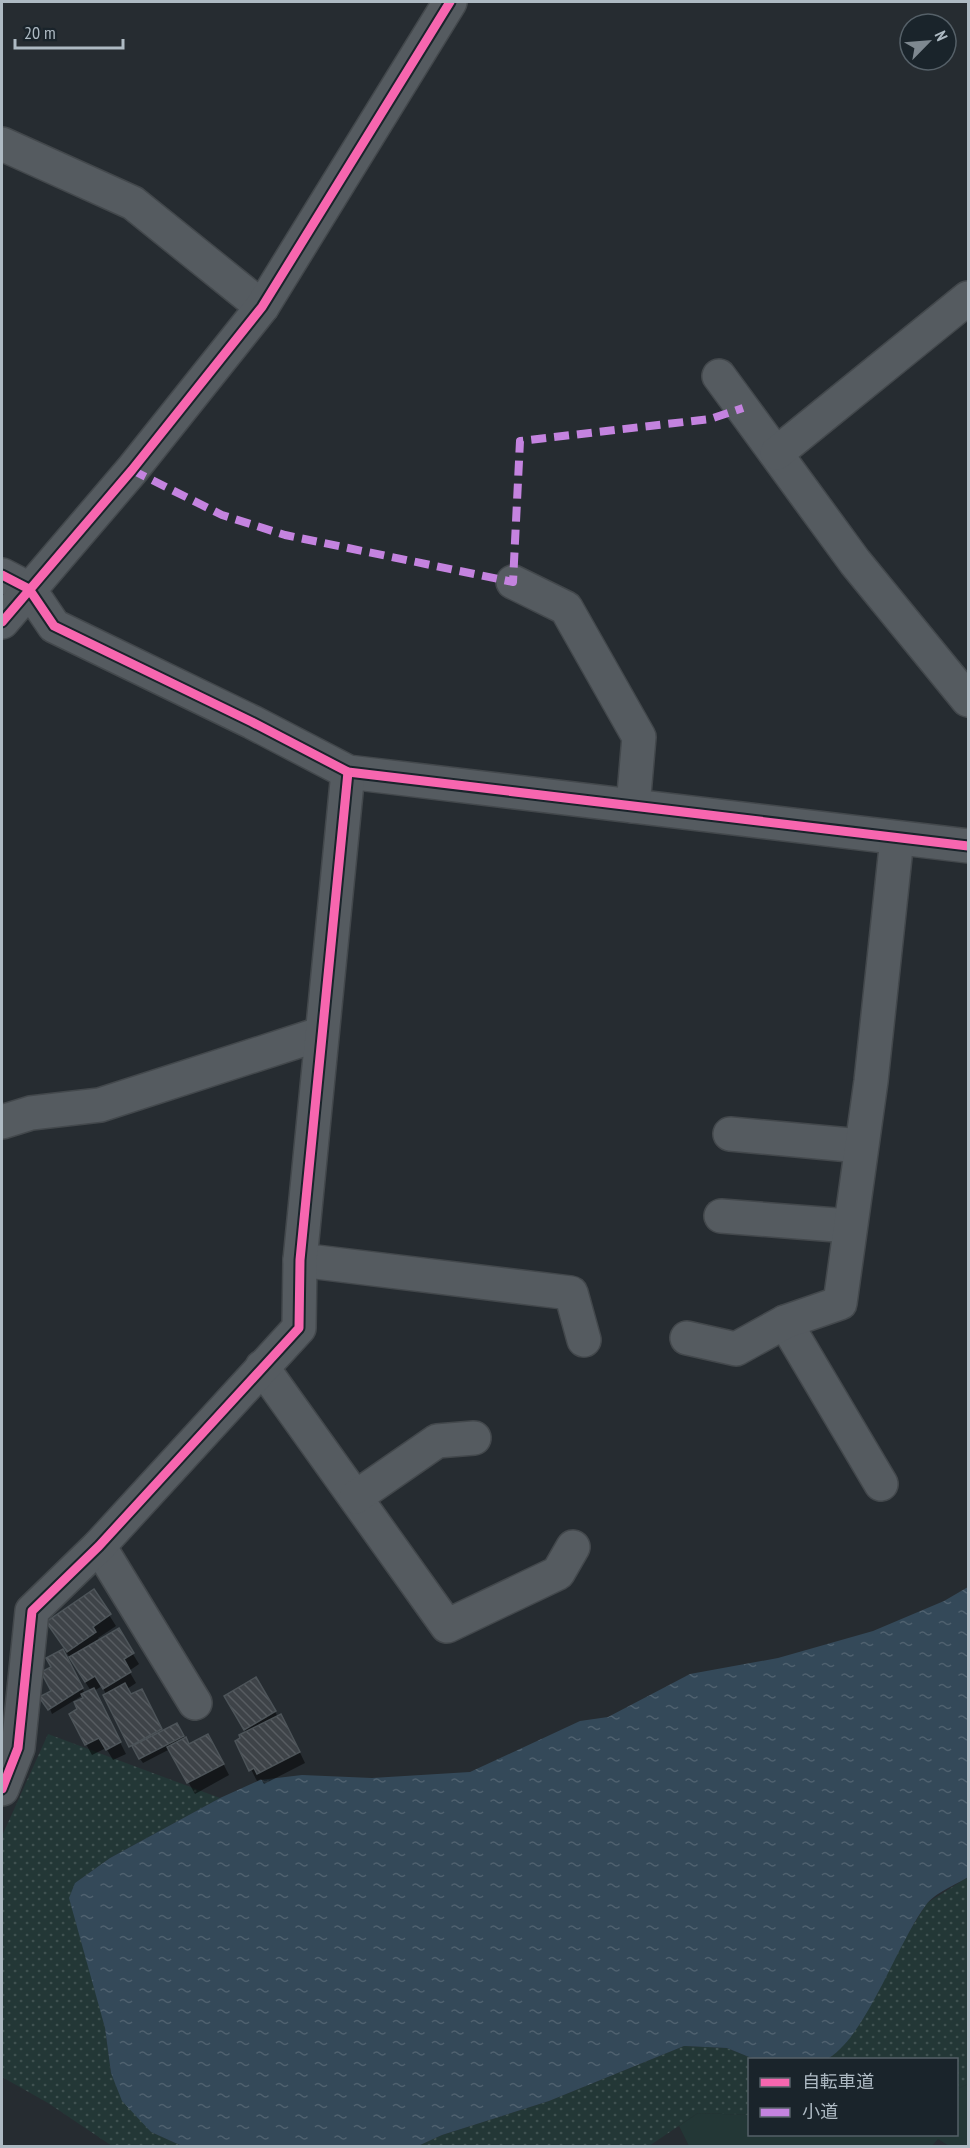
<svg xmlns="http://www.w3.org/2000/svg" width="970" height="2148" font-family="'PT Sans Narrow','Noto Sans JP',sans-serif">
<style>
.grass{fill:url(#grass-dots)}
.garden{fill:#233736}
.water{fill:url(#water-ripples)}
.shadow{fill:#0007}
.building{fill:url(#building-back-hatch);stroke:#4d5459;stroke-width:1.5}
.lines{fill:none;stroke-linecap:round;stroke-linejoin:round}
.minor-casing{stroke:#43484c;stroke-width:36}
.minor{stroke:#555b60;stroke-width:33}
.quiet{stroke:#c483df;stroke-width:8;stroke-dasharray:15 8;stroke-linecap:butt}
.cycleway-casing{stroke:#1a242b;stroke-width:13}
.cycleway{stroke:#f766af;stroke-width:9}
</style>
<defs>
<pattern id="grass-dots" width="8" height="8" patternUnits="userSpaceOnUse" patternTransform="scale(1.5)"><rect width="8" height="8" fill="#233736"/><path d="M2 2h.1M6 6h.1" fill="none" stroke="#405251" stroke-width="1.8" stroke-linecap="round"/></pattern>
<pattern id="water-ripples" width="26" height="14" patternUnits="userSpaceOnUse" patternTransform="scale(1.5)"><rect width="26" height="14" fill="#344959"/><path d="M2 4q2-2 4 0t4 0M15 11q2-2 4 0t4 0" fill="none" stroke="#4f616f"/></pattern>
<pattern id="building-back-hatch" width="6" height="6" patternUnits="userSpaceOnUse" patternTransform="scale(1.5)"><rect width="6" height="6" fill="#3e4348"/><path d="M-1 5l2 2M0 0l6 6M5-1l2 2" fill="none" stroke="#575c61"/></pattern>
</defs>
<rect width="100%" height="100%" fill="#262c31"/>
<g class="grass">
<path d="M48,1734l172,64 -110,60 -35,25 30,145 6,45 40,59 31,14h-70l-64,-43 -46,-26v-241z"/>
<path d="M968,1877v207l-11,5 -1,-29h-131l7,-4 95,-153z"/>
<path d="M684,2046l43,2 27,11 -4,1 -1,55 -51,-2 -49,33h-231l24,-11 107,-34z"/>
</g>
<path class="garden" d="M968,2084v62h-19l-11,-7 -6,7h-243l-10,-20 19,-13 51,2 1,19h206l1,-45z"/>
<path class="water" d="M968,1587v290c-12,8 -34,16 -42,28 -29,38 -61,136 -101,155l-71,-1 -27,-11 -43,-2 -135,55 -107,34 -24,11h-236l-31,-14 -29,-31 -11,-28 -6,-45 -36,-130 6,-15 35,-25 110,-60 40,-18 42,-5 70,3 98,-6 110,-51 28,-4 82,-43 88,-16 95,-27 71,-30z"/>
<g class="shadow">
<path d="M94,1591l22,35 -18,12 2,3 18,-11 21,34 -10,7 7,12 -9,6 4,7 16,6 16,30 13,-7 13,20 25,1 15,29 -34,19 -25,-45 -27,14 -12,-17 -29,-60 -8,5 32,63 -13,6 -7,-12 -14,7 -6,-11 -7,-34 6,-11 -2,-4 -31,19 -2,-5 -3,1 -6,-12 12,-7v-23l10,-17 22,43 6,-3 -37,-58z"/>
<path d="M256,1679l22,38 9,9 18,37 -41,21 -3,-5 -4,2 -20,-39 10,-9 -21,-36z"/>
</g>
<g class="building">
<path d="M94,1589l17,25 -18,13 3,5 -29,20 -21,-30z"/>
<path d="M119,1628l15,25 -10,6 7,13 -28,17 -8,-13 -10,6 -16,-25z"/>
<path d="M63,1649l20,39 -35,22 -9,-13 12,-6 -10,-19 10,-5 -5,-9z"/>
<path d="M256,1677l20,34 -32,19 -20,-34z"/>
<path d="M125,1683l6,11 11,-5 20,40 -33,18 -26,-52z"/>
<path d="M94,1688l27,54 -15,8 -7,-12 -14,7 -16,-31 8,-5 -3,-7 9,-4 -2,-4z"/>
<path d="M281,1714l19,38 -43,22 -3,-6 -5,3 -14,-30 5,-3 -1,-3z"/>
<path d="M177,1723l7,13 -45,23 -7,-13z"/>
<path d="M208,1734l16,30 -37,19 -20,-36 19,-10 3,7z"/>
</g>
<g class="lines">
<defs>
<g id="minor">
<path d="M2,144l131,59 129,104"/>
<path d="M719,376l136,186 113,138"/>
<path d="M777,453l191,-155"/>
<path d="M2,575l27,14 25,37 198,96 96,50 620,74"/>
<path d="M513,582l53,26 73,129 -6,69"/>
<path d="M2,622l130,-152 130,-163 188,-305"/>
<path d="M2,1122l29,-9 69,-8 220,-71"/>
<path d="M730,1134l131,12"/>
<path d="M721,1216l128,10"/>
<path d="M300,1260l271,33 13,47"/>
<path d="M785,1322l96,162"/>
<path d="M687,1338l49,11 49,-27 55,-19 31,-222 26,-243"/>
<path d="M262,1367l185,259 111,-53 15,-26"/>
<path d="M356,1497l81,-56 37,-3"/>
<path d="M99,1546l96,157"/>
<path d="M2,1789l16,-41 14,-137 67,-65 200,-218 1,-68 48,-488"/>
</g>
</defs>
<use href="#minor" class="minor-casing"/>
<use href="#minor" class="minor"/>
<path class="quiet" d="M132,470l90,45 63,20 228,47 7,-141 190,-22 33,-11"/>
<defs>
<g id="cycleway">
<path d="M2,575l27,14 25,37 198,96 96,50 620,74"/>
<path d="M2,622l130,-152 130,-163 188,-305"/>
<path d="M2,1789l16,-41 14,-137 67,-65 200,-218 1,-68 48,-488"/>
</g>
</defs>
<use href="#cycleway" class="cycleway-casing"/>
<use href="#cycleway" class="cycleway"/>
</g>
<rect width="970" height="2148" fill="none" stroke="#aebac3" stroke-width="6"/>
<rect x="748" y="2058" width="210" height="78" fill="#1a242b" stroke="#556068" stroke-width="1.5"/>
<rect x="760" y="2078" width="30" height="9" fill="#f766af" stroke="#556068" stroke-width="1.5"/>
<text x="802" y="2088" font-size="18" fill="#aebac3">自転車道</text>
<rect x="760" y="2108" width="30" height="9" fill="#c483df" stroke="#556068" stroke-width="1.5"/>
<text x="802" y="2118" font-size="18" fill="#aebac3">小道</text>
<g transform="translate(928 42) rotate(65)"><circle r="28" fill="#1a242b" stroke="#556068" stroke-width="1.5"/>
<path d="M0-4.5L10 22L0 15L-10 22Z" fill="#7e8890"/>
<text y="-9" font-size="16" font-weight="bold" text-anchor="middle" fill="#aebac3">N</text>
</g>
<path d="M15 39v9h108v-9" fill="none" stroke="#aebac3" stroke-width="3"/>
<text x="24" y="39" font-size="18" fill="#aebac3" stroke="#1a242b" stroke-width="4.5" paint-order="stroke">20 m</text>
</svg>
